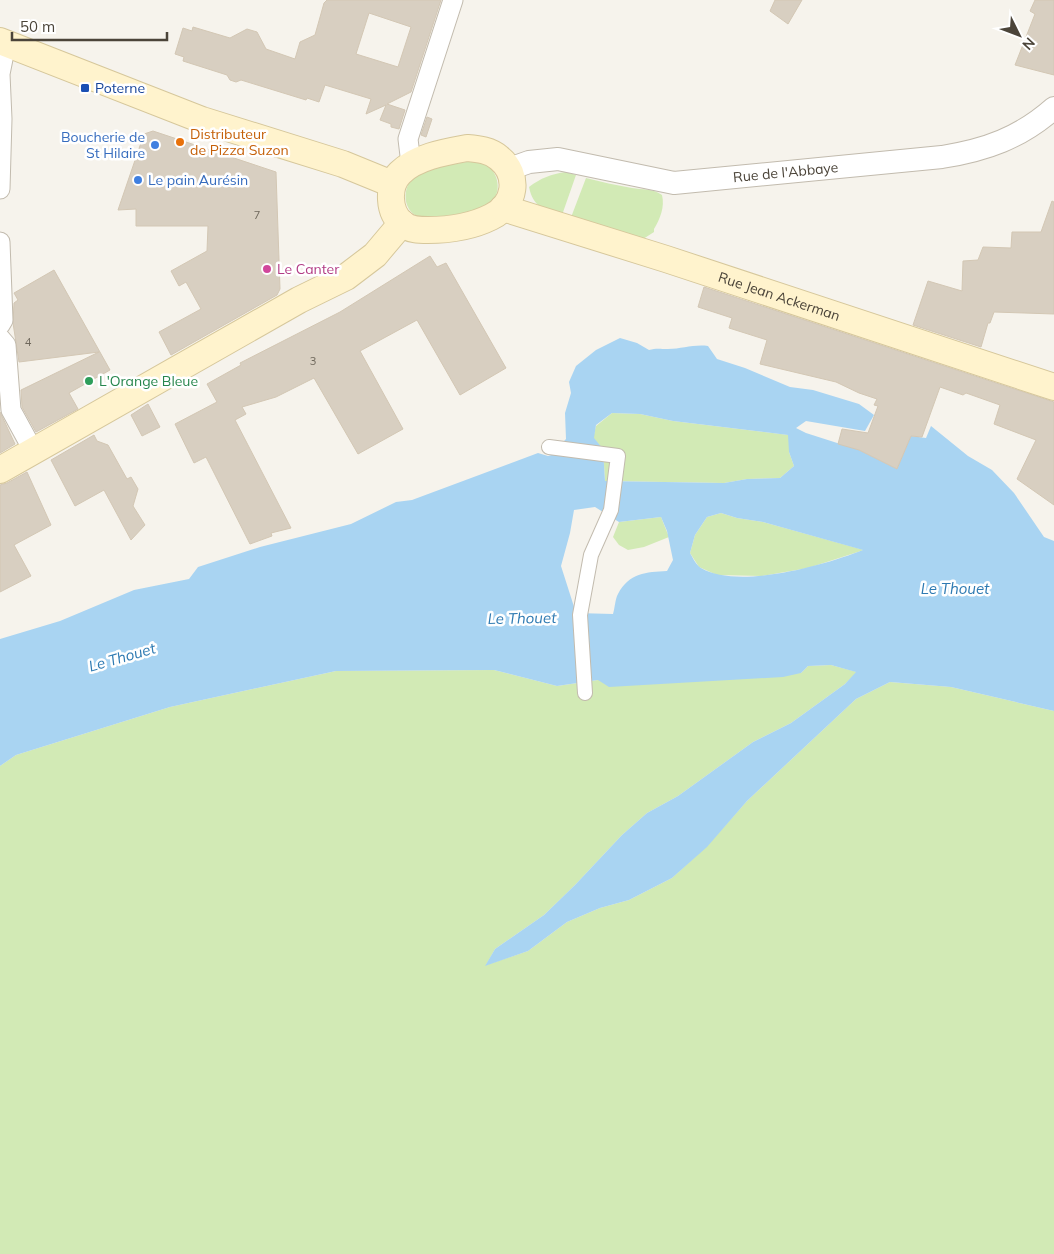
<svg xmlns="http://www.w3.org/2000/svg" width="1054" height="1254" font-family="Mulish,sans-serif">
<style>
.green{fill:#d2eab5}
.water{fill:#a9d4f2;fill-rule:evenodd}
.building{fill:#d8cfc1;stroke:#d3c7b4;fill-rule:evenodd}
.lines{fill:none;stroke-linecap:round;stroke-linejoin:round}
.pedestrian-casing{stroke:#c2bbae;stroke-width:16}
.minor-casing{stroke:#c2bbae;stroke-width:21}
.tertiary-casing{stroke:#c2bbae;stroke-width:24}
.secondary-casing{stroke:#d6c79b;stroke-width:28}
.pedestrian{stroke:#fff;stroke-width:14}
.minor{stroke:#fff;stroke-width:19}
.tertiary{stroke:#fff;stroke-width:22}
.secondary{stroke:#fff3cd;stroke-width:26}
.transit-dot{fill:#1a4fb4;stroke:#fff;stroke-width:2}
.food-dot{fill:#e8710a;stroke:#fff;stroke-width:2}
.shop-dot{fill:#3f7fe0;stroke:#fff;stroke-width:2}
.hotel-dot{fill:#d1479c;stroke:#fff;stroke-width:2}
.leisure-dot{fill:#2e9e5b;stroke:#fff;stroke-width:2}
.labels{text-anchor:middle;dominant-baseline:central;stroke-width:5;stroke-linejoin:round;paint-order:stroke}
.number-label{font-size:11px;fill:#6e675b}
.transit-label{font-size:14px;fill:#164399;stroke:#fff;text-anchor:start}
.food-label{font-size:14px;fill:#c56008;stroke:#fff;text-anchor:start}
.shop-label{font-size:14px;fill:#366cbe;stroke:#fff;text-anchor:end}
.street-label{font-size:14px;fill:#4b4439;stroke:#fff}
.hotel-label{font-size:14px;fill:#b23c85;stroke:#fff;text-anchor:start}
.leisure-label{font-size:14px;fill:#27864d;stroke:#fff;text-anchor:start}
.water-label{font-size:15px;font-style:italic;fill:#2e7ab2;stroke:#fff}
</style>
<rect width="100%" height="100%" fill="#f6f3ec"/>
<g class="green">
<path d="M473,161c5,1 11,2 15,5 12,9 14,30 0,39 -13,8 -33,9 -48,12 -6,1 -13,3 -19,1 -22,-7 -19,-38 0,-47 8,-4 41,-8 52,-10z"/>
<path d="M566,172l10,3 -15,43c-17,-9 -28,-11 -32,-31 12,-9 22,-13 37,-15z"/>
<path d="M586,178c15,4 30,7 46,10 11,2 20,0 30,7 3,12 -2,24 -8,34v3l-14,9 -70,-21z"/>
<path d="M612,413l28,1 33,7 116,14v17l5,14 -14,12 -33,1 -23,4 -119,-2 -2,-32 -10,-11 3,-12z"/>
<path d="M721,513l16,5 26,4 101,28 -56,18 -46,8 -45,-1 -18,-8 -9,-14 5,-18 12,-18z"/>
<path d="M661,517l8,20 -25,10 -16,3 -9,-5 -6,-8 6,-15z"/>
<path d="M831,665l26,7 -12,12 -54,39 -38,19 -75,54 -31,17 -25,22 -47,50 -31,30 -49,34 -9,16 42,-14 39,-29 33,-14 29,-8 43,-22 35,-32 40,-45 109,-102 34,-17 61,5 103,24v543h-1054v-488l16,-11 154,-48 166,-36 158,-1 63,16 41,-6 203,-7 7,-7z"/>
</g>
<path class="water" d="M620,338l17,5 12,7c7,-2 11,-1 19,-1 14,0 26,-5 40,-3l9,13 28,9 45,19 23,3 46,14 15,11 -9,16 -59,-10 -10,7 10,5 53,17 38,19 14,-33 15,2 5,-12 37,30 24,14 22,23 30,44 10,4v170l-103,-24 -61,-5 -34,17 -109,102 -40,46 -35,31 -43,22 -29,8 -33,14 -39,29 -43,15 10,-17 49,-34 31,-30 47,-50 25,-22 31,-17 75,-54 38,-19 54,-39 11,-12 -25,-7 -23,1 -7,7 -18,4 -174,10 -11,-7 -41,6 -63,-16 -158,1 -166,36 -154,48 -16,11v-127l60,-18 74,-31 55,-11 9,-12 62,-20 91,-23 45,-22 16,-2 126,-47 10,3 11,-3 2,-9 5,-5 -1,-26 6,-20 -2,-11 7,-16 20,-16zM612,413l28,1 33,7 115,14 1,17 5,14 -14,12 -33,1 -23,4 -119,-2 -2,-32 -9,-11 2,-13zM595,507l24,15 42,-5 6,14 6,29 -6,11c-21,1 -38,2 -49,23 -3,5 -3,14 -5,20l-37,-1 -15,-47 9,-33 4,-23zM721,513l16,5 26,4 100,28c-38,15 -124,40 -162,18 -5,-3 -8,-10 -11,-15l5,-18 12,-18z"/>
<g class="building">
<path d="M327,0h114l-30,92 -24,12 18,6 -6,19 -8,-2v-3l-11,-4 6,-15 -20,9 5,-15 -46,-14 -6,17 -12,-4 -1,2 -65,-20 -5,2 -6,-2 -3,-5 -44,-14 1,-4 -9,-3 8,-26 9,3 1,-4 37,11 17,-9 10,3 9,17 29,10 5,-17 15,-7 9,-32zM369,13l42,14 -13,40 -42,-13z"/>
<path d="M775,0h27l-14,24 -18,-13z"/>
<path d="M1035,0h19v75l-39,-10 20,-51 -5,-3z"/>
<path d="M427,117l5,2 -6,18 -5,-2z"/>
<path d="M153,131l123,41 4,117 -3,6 -106,60 -12,-23 42,-23 -15,-27 -7,4 -8,-15 36,-20 1,-25h-72v-17l-18,1 26,-76z"/>
<path d="M1052,201l2,1v112l-60,-2 -4,11h-2l-7,24 -68,-22 15,-44 34,10 1,-30 15,-1 5,-13 28,1 1,-16h29z"/>
<path d="M430,256l7,11 9,-4 60,105 -46,27 -43,-75 -57,31 43,78 -45,25 -44,-76 -38,19 -34,10 4,7 -11,6 56,108 -20,5 1,3 -22,8 -44,-87 -12,6 -19,-39 42,-22 -10,-18 34,-19 -1,-2 100,-51z"/>
<path d="M54,270l56,100 -41,23 9,16 -42,23 -14,-25 -1,-17 78,-38 -80,10 -6,-39 1,-20 4,-3 -4,-7z"/>
<path d="M704,287l350,115v103l-37,-26 19,-39 -42,-16 6,-19 -34,-12 -3,2 -23,-8 -18,50 -11,-1 -14,33 -38,-19 -21,-6 4,-15 26,4 10,-27 -4,-1 3,-6 -18,-6 -23,-11 -76,-18 7,-24 -38,-12 3,-10 -34,-11z"/>
<path d="M148,404l12,23 -18,9 -11,-21z"/>
<path d="M0,412l15,32 -15,9z"/>
<path d="M94,435l3,6 11,4 19,34 4,-2 7,12 -5,17 12,19 -14,15 -27,-50 -29,16 -24,-46z"/>
<path d="M27,472l24,53 -37,20 17,31 -31,16v-107l7,-2z"/>
</g>
<g class="lines">
<defs>
<path id="pedestrian" d="M549,447l69,9 -7,54 -20,45 -11,60 5,78"/>
<g id="minor">
<path d="M411,164l-3,-25 45,-139"/>
<path d="M0,189l2,-70 -2,-45 6,-30"/>
<path d="M0,242l3,78 -3,5"/>
<path d="M0,338l6,7 5,65 23,42"/>
</g>
<g id="tertiary">
<path id="s1" d="M509,169l20,-7 29,-3 116,24 268,-26c44,-7 78,-19 112,-49"/>
</g>
<g id="secondary">
<path d="M0,41l202,79 141,44 49,20"/>
<path d="M467,148c11,1 23,2 32,10 21,17 17,47 -8,59 -18,9 -42,13 -63,13 -9,0 -18,0 -25,-6 -15,-11 -16,-38 -3,-51 16,-16 45,-21 67,-25z"/>
<path id="s2" d="M503,208l163,51 388,128"/>
<path d="M0,470l299,-170 47,-23 29,-22 27,-32"/>
</g>
</defs>
<use href="#pedestrian" class="pedestrian-casing"/>
<use href="#minor" class="minor-casing"/>
<use href="#tertiary" class="tertiary-casing"/>
<use href="#secondary" class="secondary-casing"/>
<use href="#pedestrian" class="pedestrian"/>
<use href="#minor" class="minor"/>
<use href="#tertiary" class="tertiary"/>
<use href="#secondary" class="secondary"/>
</g>
<rect class="transit-dot" x="80" y="83" width="10" height="10" rx="2.5"/>
<circle class="food-dot" cx="180" cy="142" r="5"/>
<g class="shop-dot">
<circle cx="155" cy="145" r="5"/>
<circle cx="138" cy="180" r="5"/>
</g>
<circle class="hotel-dot" cx="267" cy="269" r="5"/>
<circle class="leisure-dot" cx="89" cy="381" r="5"/>
<g class="labels">
<g class="number-label">
<text x="257" y="215">7</text>
<text x="28" y="342">4</text>
<text x="313" y="361">3</text>
</g>
<g class="transit-label">
<text x="95" y="88">Poterne</text>
</g>
<g class="food-label">
<text x="190" y="134">Distributeur<tspan x="190" dy="16">de Pizza Suzon</tspan></text>
</g>
<g class="shop-label">
<text x="145" y="137">Boucherie de<tspan x="145" dy="16">St Hilaire</tspan></text>
<text x="148" y="180" text-anchor="start">Le pain Aurésin</text>
</g>
<g class="street-label">
<text stroke="none"><textPath href="#s1" startOffset="281">Rue de l'Abbaye</textPath></text>
<text stroke="none"><textPath href="#s2" startOffset="290">Rue Jean Ackerman</textPath></text>
</g>
<g class="hotel-label">
<text x="277" y="269">Le Canter</text>
</g>
<g class="leisure-label">
<text x="99" y="381">L'Orange Bleue</text>
</g>
<g class="water-label">
<text x="955" y="588">Le Thouet</text>
<text transform="translate(522 618) rotate(-1)">Le Thouet</text>
<text transform="translate(122 657) rotate(-16)">Le Thouet</text>
</g>
</g>
<g transform="translate(1019 35) rotate(132)" stroke="#ffffff" stroke-width="4" paint-order="stroke">
<path d="M0-4L9 19L0 12L-9 19Z" fill="#4b4439"/>
<text y="-8" font-size="14" font-weight="bold" text-anchor="middle" fill="#4b4439">N</text>
</g>
<path d="M12 32v8h155v-8" fill="none" stroke="#4b4439" stroke-width="2.5"/>
<text x="20" y="32" font-size="15" fill="#4b4439" stroke="#ffffff" stroke-width="4" paint-order="stroke">50 m</text>
</svg>
